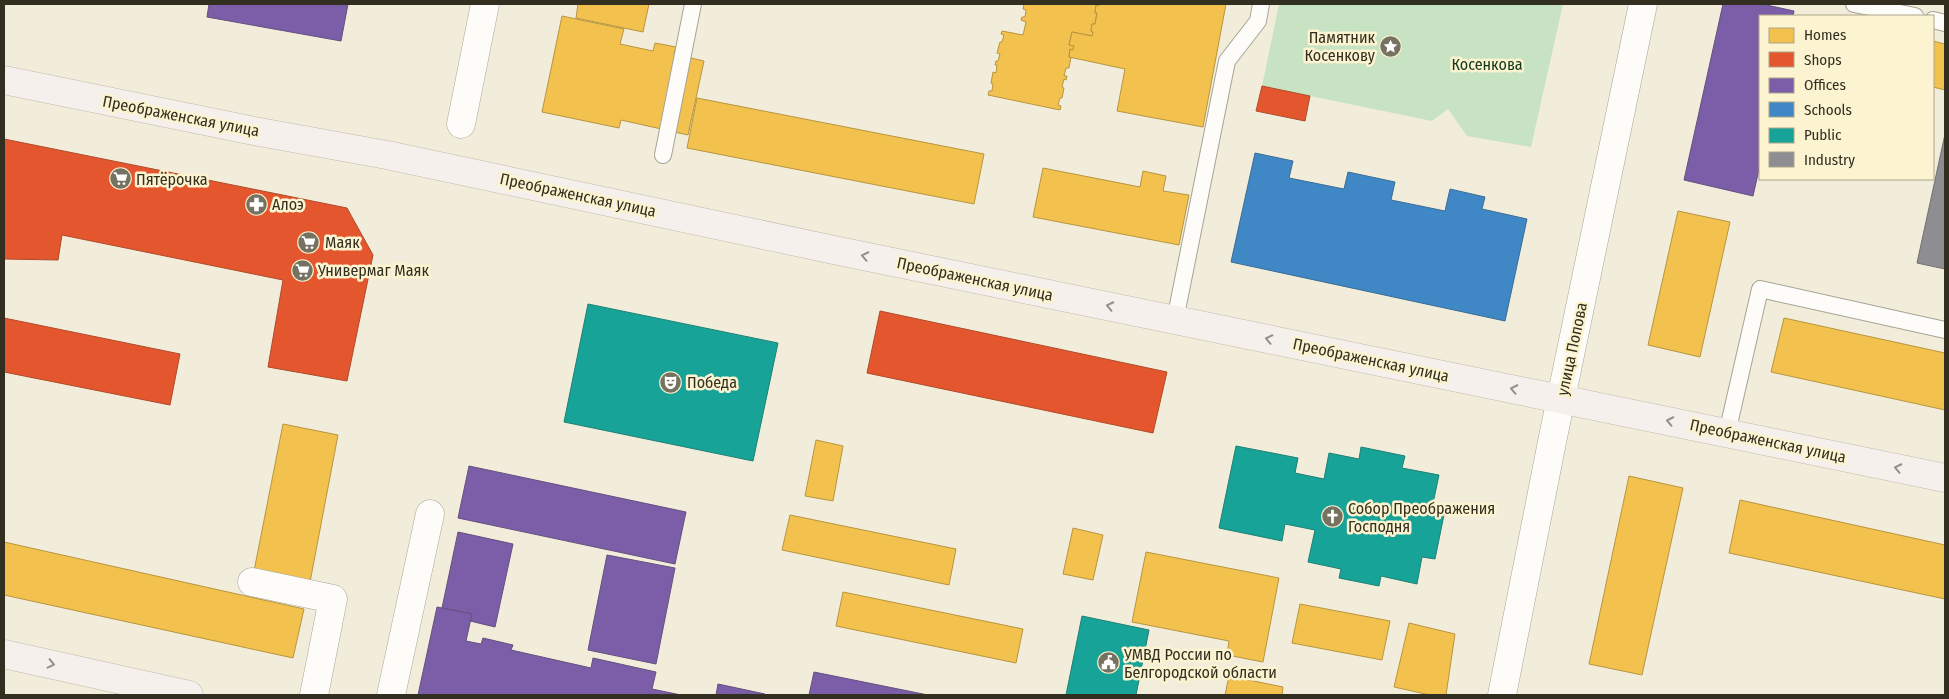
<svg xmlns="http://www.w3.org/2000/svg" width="1949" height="699" font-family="'Fira Sans Condensed',sans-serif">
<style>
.green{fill:#c7e3c3}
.homes{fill:#f2c14e;stroke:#b89540}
.shops{fill:#e4572e;stroke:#af4b2a}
.offices{fill:#7b5ea7;stroke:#65507f}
.schools{fill:#3f88c5;stroke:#3b6d94}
.public{fill:#17a398;stroke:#1f8074}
.industry{fill:#8d8d92;stroke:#727170}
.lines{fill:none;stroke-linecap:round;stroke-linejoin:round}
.lane-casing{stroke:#a7a495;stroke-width:18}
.street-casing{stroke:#a7a495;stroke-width:29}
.secondary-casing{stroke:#a7a495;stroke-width:29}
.primary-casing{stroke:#c3b8ac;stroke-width:29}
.lane{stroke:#fdfcf9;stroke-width:16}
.street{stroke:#fdfcf9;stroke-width:28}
.secondary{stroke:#fdfcf9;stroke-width:28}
.primary{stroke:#f5f0eb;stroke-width:28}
.oneway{stroke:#949086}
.labels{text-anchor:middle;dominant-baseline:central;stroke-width:5;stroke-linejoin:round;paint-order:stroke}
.poi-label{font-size:16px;fill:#322f21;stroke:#fcf3d0;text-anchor:start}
.park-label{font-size:16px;fill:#0f381d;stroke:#fcf3d0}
.street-label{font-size:16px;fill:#322f21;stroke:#fcf3d0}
</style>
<rect width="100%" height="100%" fill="#f2edda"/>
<path class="green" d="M1279,4h284l-32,143 -64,-11 -19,-27 -16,12 -170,-35z"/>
<g class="homes">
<path d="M578,4h71l-6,28 -67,-14z"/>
<path d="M1024,4h75v2l-3,-1 -1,8h2l-2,11h-3l-1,7 2,1 -1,4 -20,-4 -3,13 5,1 -1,4 -3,-1 -1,8h2l-2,11h-3l-2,8h3l-1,4 -2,-1 -2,8 2,1 -2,10h-2l-2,7 3,1 -1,4 -72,-15 1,-4h3l1,-7 -2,-1 2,-11 3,1 1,-8h-2l1,-4h2l2,-7 -3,-1 3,-11h2l2,-7 -3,-1 1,-3 21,4 3,-13 -5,-2 1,-3h3l1,-7 -3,-1z"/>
<path d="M1099,4h127l-23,123 -86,-16 8,-42 -56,-12 1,-8 3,1 1,-4 -5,-1 3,-13 20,4 1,-4 -2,-1 1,-7h3l2,-11h-2l1,-8 3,1z"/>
<path d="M562,16l62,13 -4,15 33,7 2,-8 21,4 -2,7 30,7 -16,74 -67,-15 -2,8 -77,-16z"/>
<path d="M1933,41l12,3v46l-12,-3z"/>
<path d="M697,98l287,56 -10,50 -287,-56z"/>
<path d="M1043,168l97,19 3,-16 23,5 -3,15 26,4 -10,50 -146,-28z"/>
<path d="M1678,211l52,11 -30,135 -52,-12z"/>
<path d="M1784,318l161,35v57l-174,-38z"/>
<path d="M283,424l55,11 -28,147 -56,-11z"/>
<path d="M816,440l27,6 -10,55 -28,-5z"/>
<path d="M1629,476l54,12 -41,187 -53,-11z"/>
<path d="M1740,500l205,45v54l-216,-46z"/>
<path d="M790,515l166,34 -7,36 -167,-35z"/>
<path d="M1073,528l30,7 -10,45 -30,-6z"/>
<path d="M4,542l300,67 -11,49 -289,-63z"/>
<path d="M1146,552l133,26 -16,84 -36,-7 2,-14 -97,-19z"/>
<path d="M843,592l180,37 -7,34 -180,-37z"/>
<path d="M1300,604l90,17 -8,39 -90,-17z"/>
<path d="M1409,623l46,11 -9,61h-16l-36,-8z"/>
<path d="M1229,676l54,11 -1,8h-57z"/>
</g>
<g class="shops">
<path d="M1262,86l48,10 -5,25 -49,-10z"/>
<path d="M4,139l343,69 26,47 -26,126 -79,-14 15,-87 -221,-45 -4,25 -54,-1z"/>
<path d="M880,311l287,61 -14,61 -286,-60z"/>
<path d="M4,318l176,36 -10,51 -166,-33z"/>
</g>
<g class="offices">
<path d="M209,4h139l-7,37 -134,-24z"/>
<path d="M1723,4h39l32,7 -1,5h-33v149l-7,31 -69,-16z"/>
<path d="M469,466l217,46 -11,52 -217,-46z"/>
<path d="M458,532l55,12 -18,83 -25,-6 2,-7 -30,-6z"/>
<path d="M607,555l68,13 -19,96 -68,-14z"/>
<path d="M437,607l35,7 -6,27 15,3 2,-6 30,7 -2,5 80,18 2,-10 63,14 -4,17 29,6h-263z"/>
<path d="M814,672l114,23h-119z"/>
<path d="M718,684l47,10 -1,1h-48z"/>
</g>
<path class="schools" d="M1255,153l38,8 -4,17 55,11 4,-17 47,10 -4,18 54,11 5,-22 35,8 -3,12 45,10 -22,102 -274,-59z"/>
<g class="public">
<path d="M588,304l190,39 -25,118 -189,-39z"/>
<path d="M1236,446l62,12 -3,15 29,6 5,-26 30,6 2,-12 44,9 -3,12 37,7 -7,33 13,2 -10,49 -13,-2 -5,27 -36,-8 -2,10 -40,-8 2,-9 -33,-7 7,-32 -30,-6 -3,17 -63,-13z"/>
<path d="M1082,616l67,14 -13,65h-70z"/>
</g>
<path class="industry" d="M1945,134v135l-28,-6z"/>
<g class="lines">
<defs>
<g id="lane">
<path d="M1854,4l61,12"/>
<path d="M1933,20l12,3"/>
<path d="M663,155l30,-151"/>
<path d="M1175,320l52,-259 31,-40 3,-17"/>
<path d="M1727,433l33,-144 185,41"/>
</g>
<g id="street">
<path d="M461,124l24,-120"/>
<path d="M252,582l81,17 -19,96"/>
<path d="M391,695l39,-181"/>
</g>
<path id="secondary" d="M1502,695l51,-258 90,-433"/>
<g id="primary">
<path d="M4,80l250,51 133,24 447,95 1111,228"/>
<path d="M4,654l185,41"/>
</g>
</defs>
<use href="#lane" class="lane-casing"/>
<use href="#street" class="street-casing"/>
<use href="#secondary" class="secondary-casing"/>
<use href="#primary" class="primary-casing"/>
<use href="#lane" class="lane"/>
<use href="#street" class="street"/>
<use href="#secondary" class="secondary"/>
<use href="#primary" class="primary"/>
</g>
<defs><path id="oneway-chevron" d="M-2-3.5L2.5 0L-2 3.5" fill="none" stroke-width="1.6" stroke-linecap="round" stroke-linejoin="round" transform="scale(1.25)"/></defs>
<g class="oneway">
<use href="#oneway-chevron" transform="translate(865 256) rotate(-168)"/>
<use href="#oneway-chevron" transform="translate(1110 306) rotate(-168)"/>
<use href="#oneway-chevron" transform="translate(1269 339) rotate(-168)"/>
<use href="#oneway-chevron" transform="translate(1514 389) rotate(-168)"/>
<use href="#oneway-chevron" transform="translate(1670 421) rotate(-168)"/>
<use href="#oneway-chevron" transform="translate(1898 468) rotate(-168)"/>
<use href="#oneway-chevron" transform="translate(51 664) rotate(13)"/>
</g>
<defs>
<symbol id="sight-disc" viewBox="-11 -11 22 22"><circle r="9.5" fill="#757262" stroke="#fcf3d0"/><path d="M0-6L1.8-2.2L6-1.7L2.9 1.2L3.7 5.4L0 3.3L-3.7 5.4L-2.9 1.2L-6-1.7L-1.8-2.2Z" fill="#fff"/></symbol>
<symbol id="supermarket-disc" viewBox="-11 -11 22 22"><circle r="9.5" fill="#757262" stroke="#fcf3d0"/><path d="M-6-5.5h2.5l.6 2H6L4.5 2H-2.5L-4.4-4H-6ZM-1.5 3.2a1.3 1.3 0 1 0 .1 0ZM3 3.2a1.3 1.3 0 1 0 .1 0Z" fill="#fff"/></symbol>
<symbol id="pharmacy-disc" viewBox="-11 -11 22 22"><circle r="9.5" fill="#757262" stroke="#fcf3d0"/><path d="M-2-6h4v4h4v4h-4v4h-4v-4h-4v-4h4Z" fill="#fff"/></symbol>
<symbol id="theatre-disc" viewBox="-11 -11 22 22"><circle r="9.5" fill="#757262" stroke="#fcf3d0"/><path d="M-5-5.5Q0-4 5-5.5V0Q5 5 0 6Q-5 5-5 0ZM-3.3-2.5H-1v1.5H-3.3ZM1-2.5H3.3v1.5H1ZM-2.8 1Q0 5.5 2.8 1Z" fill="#fff"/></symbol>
<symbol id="church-disc" viewBox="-11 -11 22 22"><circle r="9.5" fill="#757262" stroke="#fcf3d0"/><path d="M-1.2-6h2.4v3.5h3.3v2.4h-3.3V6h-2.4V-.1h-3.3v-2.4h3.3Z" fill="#fff"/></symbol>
<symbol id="civic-disc" viewBox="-11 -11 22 22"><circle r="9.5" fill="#757262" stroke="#fcf3d0"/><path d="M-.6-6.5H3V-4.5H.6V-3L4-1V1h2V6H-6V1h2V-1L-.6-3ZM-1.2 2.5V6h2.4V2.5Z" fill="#fff"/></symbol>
</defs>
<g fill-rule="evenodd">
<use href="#sight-disc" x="1378" y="34" width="25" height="25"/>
<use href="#supermarket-disc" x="108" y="166" width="25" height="25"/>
<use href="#pharmacy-disc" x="244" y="192" width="25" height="25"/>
<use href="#supermarket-disc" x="296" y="230" width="25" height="25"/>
<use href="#supermarket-disc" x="290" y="258" width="25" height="25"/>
<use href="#theatre-disc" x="658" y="370" width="25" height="25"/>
<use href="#church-disc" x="1320" y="504" width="25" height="25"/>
<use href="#civic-disc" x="1096" y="650" width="25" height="25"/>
</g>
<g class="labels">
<g class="poi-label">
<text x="1375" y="37" text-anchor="end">Памятник<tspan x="1375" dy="18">Косенкову</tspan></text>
<text x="136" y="179">Пятёрочка</text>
<text x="272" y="204">Алоэ</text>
<text x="325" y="242">Маяк</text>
<text x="318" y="270">Универмаг Маяк</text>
<text x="687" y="382">Победа</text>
<text x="1348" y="508">Собор Преображения<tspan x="1348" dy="18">Господня</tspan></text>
<text x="1124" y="654">УМВД России по<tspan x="1124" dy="18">Белгородской области</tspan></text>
</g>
<g class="park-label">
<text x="1487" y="64">Косенкова</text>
</g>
<g class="street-label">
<text transform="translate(181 116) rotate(11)">Преображенская улица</text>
<text transform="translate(578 195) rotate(12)">Преображенская улица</text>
<text transform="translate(975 279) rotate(12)">Преображенская улица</text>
<text transform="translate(1572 349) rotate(-78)">улица Попова</text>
<text transform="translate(1371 360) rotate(12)">Преображенская улица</text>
<text transform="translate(1768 441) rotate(12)">Преображенская улица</text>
</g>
</g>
<rect width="1949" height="699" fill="none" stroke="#322f21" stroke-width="10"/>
<rect x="1759" y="15" width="175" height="165" fill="#fcf3d0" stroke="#aba58a"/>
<rect x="1769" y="28" width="25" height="15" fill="#f2c14e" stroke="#aba58a"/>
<text x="1804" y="40" font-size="15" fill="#322f21">Homes</text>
<rect x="1769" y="52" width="25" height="15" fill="#e4572e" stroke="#aba58a"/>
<text x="1804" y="65" font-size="15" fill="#322f21">Shops</text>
<rect x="1769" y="78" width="25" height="15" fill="#7b5ea7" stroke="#aba58a"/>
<text x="1804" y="90" font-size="15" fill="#322f21">Offices</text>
<rect x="1769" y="102" width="25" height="15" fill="#3f88c5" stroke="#aba58a"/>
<text x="1804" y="115" font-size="15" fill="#322f21">Schools</text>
<rect x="1769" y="128" width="25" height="15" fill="#17a398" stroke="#aba58a"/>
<text x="1804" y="140" font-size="15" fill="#322f21">Public</text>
<rect x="1769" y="152" width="25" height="15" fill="#8d8d92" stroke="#aba58a"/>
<text x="1804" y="165" font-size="15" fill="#322f21">Industry</text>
</svg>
